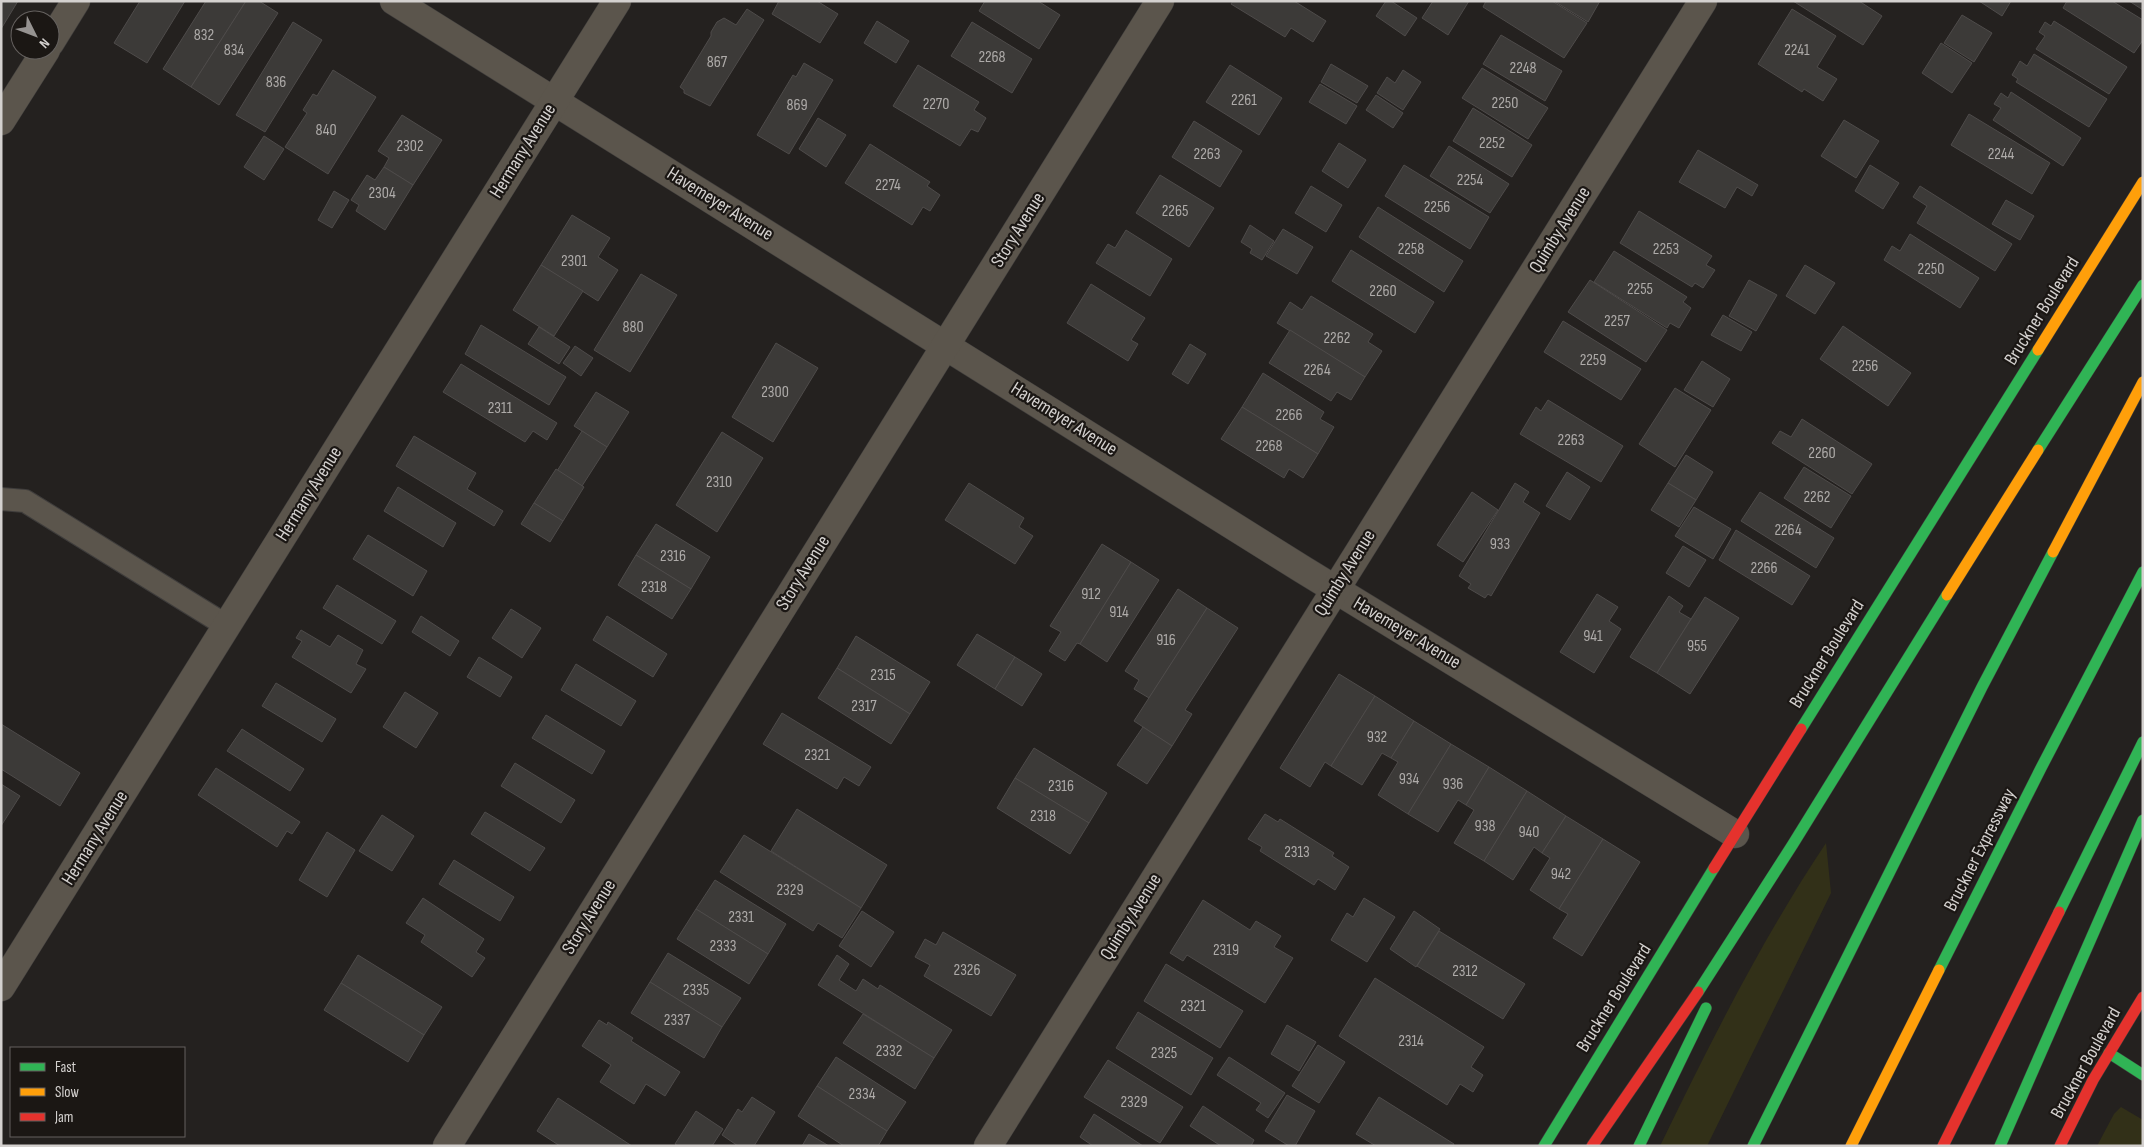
<svg xmlns="http://www.w3.org/2000/svg" width="2144" height="1147" font-family="'Sofia Sans Condensed',sans-serif">
<style>
.green{fill:#323018}
.building{fill:#3c3a38;stroke:#4e4b4a}
.lines{fill:none;stroke-linecap:round;stroke-linejoin:round}
.lane-casing{stroke:#3f3d3c;stroke-width:24}
.street-casing{stroke:#3f3d3c;stroke-width:29}
.fast-casing{stroke:#3f3d3c;stroke-width:12}
.slow-casing{stroke:#3f3d3c;stroke-width:12}
.jam-casing{stroke:#3f3d3c;stroke-width:12}
.lane{stroke:#5b554c;stroke-width:22}
.street{stroke:#5b554c;stroke-width:28}
.fast{stroke:#30b455;stroke-width:11}
.slow{stroke:#ff9f0a;stroke-width:11}
.jam{stroke:#e5322d;stroke-width:11}
.labels{text-anchor:middle;dominant-baseline:central;stroke-width:4.5;stroke-linejoin:round;paint-order:stroke}
.number-label{font-size:16px;fill:#aeaba9}
.street-label{font-size:19px;fill:#d4d1cf;stroke:#1b1714}
</style>
<rect width="100%" height="100%" fill="#24211f"/>
<g class="green">
<path d="M1826,843l5,50 -124,253h-47c50,-103 102,-207 166,-303z"/>
<path d="M2121,1107l22,13v26h-46l17,-32z"/>
</g>
<g class="building">
<path d="M1,1h17l-17,28z"/>
<path d="M140,1h45l-38,62 -33,-20z"/>
<path d="M206,1h40l-55,86 -28,-18z"/>
<path d="M246,1h13l19,12 -59,92 -28,-18z"/>
<path d="M779,1h38l21,13 -18,29 -48,-29z"/>
<path d="M985,1h53l22,14 -21,34 -60,-38z"/>
<path d="M1233,1h61l32,20 -13,21 -22,-14 -6,9 -54,-33z"/>
<path d="M1386,1h5l26,17 -12,18 -29,-20z"/>
<path d="M1433,1h36l-21,34 -26,-17z"/>
<path d="M1486,1h66l35,22 -23,35 -81,-51z"/>
<path d="M1554,1h46l-12,21z"/>
<path d="M1793,1h66l23,15 -19,29z"/>
<path d="M1979,1h32l-9,15z"/>
<path d="M2067,1h45l31,19v20l-9,13 -71,-45z"/>
<path d="M2129,1h14v9z"/>
<path d="M747,9l17,11 -54,86 -26,-13v-3l-4,-3 31,-51v-4l6,-10 7,-4 12,7z"/>
<path d="M1792,9l44,27 -19,31 20,12 -14,22 -19,-12 -2,3 -44,-28z"/>
<path d="M1962,15l30,18 -18,29 -30,-19z"/>
<path d="M877,21l32,20 -13,22 -32,-20z"/>
<path d="M2054,21l73,46 -18,27 -73,-45 9,-13 -6,-4 6,-10 6,4z"/>
<path d="M293,22l29,18 -57,92 -29,-17z"/>
<path d="M972,22l60,37 -20,34 -61,-37z"/>
<path d="M1501,35l61,36 -17,30 -62,-37z"/>
<path d="M1941,43l31,20 -20,30 -30,-20z"/>
<path d="M2034,54l73,45 -18,28 -73,-45 2,-3 -6,-4 8,-14 7,5z"/>
<path d="M804,63l29,17 -44,74 -32,-19 36,-60 3,2z"/>
<path d="M1331,64l37,22 -11,17 -36,-21z"/>
<path d="M918,65l61,37 -5,8 12,8 -8,14 -7,-3 -11,17 -67,-40z"/>
<path d="M1230,65l52,33 -23,37 -53,-33z"/>
<path d="M1482,68l66,40 -20,31 -66,-41z"/>
<path d="M333,70l43,27 -48,77 -43,-27 22,-34 -4,-3 10,-16 4,2z"/>
<path d="M1403,70l18,12 -18,28 -26,-17 10,-16 8,6z"/>
<path d="M1320,84l37,22 -11,18 -37,-22z"/>
<path d="M2011,92l70,46 -18,28 -70,-46 8,-12 -7,-4 7,-11 7,5z"/>
<path d="M1376,95l27,18 -10,15 -27,-18z"/>
<path d="M1473,108l59,37 -20,32 -59,-36z"/>
<path d="M1969,114l81,49 -18,31 -81,-49z"/>
<path d="M402,115l40,25 -29,45 -29,-18 5,-9 -11,-7z"/>
<path d="M818,118l28,17 -20,32 -27,-18z"/>
<path d="M1844,120l35,21 -23,37 -35,-22z"/>
<path d="M1194,121l48,30 -22,36 -48,-30z"/>
<path d="M264,136l20,13 -20,31 -20,-13z"/>
<path d="M1339,143l27,17 -18,28 -26,-17z"/>
<path d="M870,144l60,38 -3,4 13,9 -10,16 -7,-4 -11,18 -67,-42z"/>
<path d="M1449,146l60,38 -19,29 -60,-37z"/>
<path d="M1698,150l60,35 -6,11 -15,-9 -12,21 -46,-26z"/>
<path d="M1404,165l85,52 -19,32 -85,-53z"/>
<path d="M1870,165l29,18 -16,26 -28,-18z"/>
<path d="M384,167l29,18 -28,45 -29,-19 3,-6 -8,-5 16,-25 8,5z"/>
<path d="M1160,175l54,33 -25,39 -53,-34z"/>
<path d="M1311,186l31,19 -16,27 -31,-19z"/>
<path d="M1920,186l92,58 -17,27 -78,-48 10,-17 -14,-9z"/>
<path d="M334,191l15,9 -17,28 -14,-8z"/>
<path d="M2006,200l28,16 -14,24 -28,-16z"/>
<path d="M1378,207l85,54 -19,31 -85,-55z"/>
<path d="M1639,211l73,45 -6,9 9,5 -12,18 -8,-5 -3,4 -72,-44z"/>
<path d="M572,215l38,23 -12,19 20,13 -20,31 -57,-36z"/>
<path d="M1250,225l24,16 -12,19 -12,-7 2,-4 -11,-7z"/>
<path d="M1283,229l30,18 -16,27 -31,-18z"/>
<path d="M1126,230l46,29 -22,37 -54,-33 12,-19 7,4z"/>
<path d="M1910,234l69,44 -19,30 -76,-48 8,-14 8,5z"/>
<path d="M1351,250l83,52 -19,31 -83,-52z"/>
<path d="M1614,251l73,46 -4,5 8,6 -12,20 -9,-5 -3,5 -73,-46z"/>
<path d="M541,265l42,26 -29,45 -41,-26z"/>
<path d="M1805,265l30,18 -20,31 -29,-18z"/>
<path d="M641,274l36,21 -47,77 -36,-22z"/>
<path d="M1590,280l77,50 -21,32 -78,-50z"/>
<path d="M1749,280l28,15 -21,36 -27,-15z"/>
<path d="M1091,284l54,34 -14,22 7,4 -10,17 -61,-38z"/>
<path d="M1311,296l62,38 -5,8 14,9 -17,26 -88,-54 13,-21 12,8z"/>
<path d="M1723,315l29,17 -11,19 -30,-16z"/>
<path d="M1563,321l78,48 -20,31 -77,-48z"/>
<path d="M481,325l85,52 -17,28 -84,-51z"/>
<path d="M1843,326l68,47 -23,33 -68,-47z"/>
<path d="M539,327l31,20 -11,17 -31,-20z"/>
<path d="M1290,330l75,47 -14,23 -14,-8 -6,9 -62,-38z"/>
<path d="M776,343l42,25 -45,74 -41,-25z"/>
<path d="M1190,344l16,10 -18,30 -16,-10z"/>
<path d="M575,346l18,12 -12,18 -18,-13z"/>
<path d="M1702,361l28,18 -17,28 -29,-17z"/>
<path d="M461,364l96,59 -10,17 -14,-9 -8,11 -82,-50z"/>
<path d="M1263,373l61,39 -4,7 14,8 -16,27 -76,-47z"/>
<path d="M1675,388l36,22 -36,57 -36,-23z"/>
<path d="M596,392l33,20 -22,35 -33,-21z"/>
<path d="M1548,400l75,46 -22,36 -81,-48 16,-27 5,4z"/>
<path d="M1242,407l76,47 -15,24 -14,-9 -5,9 -63,-39z"/>
<path d="M1802,419l70,45 -20,30 -80,-51 8,-12 11,6z"/>
<path d="M582,431l25,16 -25,39 -25,-15z"/>
<path d="M722,432l41,26 -46,74 -41,-27z"/>
<path d="M414,436l62,37 -9,16 36,22 -9,15 -98,-60z"/>
<path d="M1686,455l27,17 -17,28 -28,-17z"/>
<path d="M1804,467l47,29 -20,32 -47,-30z"/>
<path d="M556,469l28,18 -21,34 -29,-18z"/>
<path d="M1567,472l23,15 -20,33 -24,-14z"/>
<path d="M969,483l55,35 -5,9 14,9 -18,28 -70,-44z"/>
<path d="M1515,483l14,9 -6,10 17,11 -49,83 -3,-2 -3,4 -17,-10 3,-4 -12,-8z"/>
<path d="M1668,483l28,17 -17,27 -28,-17z"/>
<path d="M398,487l58,36 -13,24 -59,-36z"/>
<path d="M1472,492l26,18 -35,52 -26,-17z"/>
<path d="M1760,492l74,46 -18,30 -75,-47z"/>
<path d="M534,503l29,18 -13,21 -29,-18z"/>
<path d="M1694,507l37,22 -18,30 -38,-23z"/>
<path d="M656,524l54,33 -19,32 -55,-34z"/>
<path d="M1736,530l74,46 -18,29 -73,-45z"/>
<path d="M368,535l59,36 -14,25 -60,-37z"/>
<path d="M1102,544l29,18 -51,82 -3,-1 -12,18 -16,-10 12,-19 -11,-6z"/>
<path d="M1683,546l23,14 -17,27 -23,-14z"/>
<path d="M636,555l55,34 -19,30 -54,-34z"/>
<path d="M1131,562l28,18 -52,82 -27,-18z"/>
<path d="M337,585l59,36 -14,23 -59,-36z"/>
<path d="M1178,589l29,19 -58,90 -15,-9 5,-9 -14,-9z"/>
<path d="M1597,594l21,13 -9,14 12,8 -27,44 -34,-21z"/>
<path d="M1669,596l14,10 -4,6 12,7 -34,54 -27,-16z"/>
<path d="M1705,597l34,21 -49,76 -33,-21z"/>
<path d="M1207,608l31,20 -53,82 7,4 -20,32 -38,-25z"/>
<path d="M511,609l30,19 -19,30 -30,-20z"/>
<path d="M421,616l38,25 -9,15 -38,-24z"/>
<path d="M607,616l60,38 -14,23 -60,-37z"/>
<path d="M301,630l29,17 8,-12 25,15 -7,14 10,5 -15,24 -59,-36 10,-16 -6,-3z"/>
<path d="M977,634l38,23 -20,32 -38,-24z"/>
<path d="M856,636l74,46 -20,32 -73,-46z"/>
<path d="M479,657l33,20 -12,20 -33,-20z"/>
<path d="M1015,657l27,17 -20,32 -27,-17z"/>
<path d="M576,664l60,37 -15,25 -60,-36z"/>
<path d="M837,668l73,46 -19,30 -73,-46z"/>
<path d="M1339,674l36,22 -44,70 -6,-4 -15,25 -30,-19z"/>
<path d="M276,683l60,36 -14,23 -60,-36z"/>
<path d="M405,692l33,21 -22,35 -33,-21z"/>
<path d="M1375,696l39,25 -23,37 -9,-5 -20,32 -31,-19z"/>
<path d="M782,713l89,54 -12,19 -15,-9 -7,12 -74,-45z"/>
<path d="M546,715l59,36 -13,23 -60,-36z"/>
<path d="M1414,721l37,23 -43,70 -30,-19 20,-33 -7,-4z"/>
<path d="M1,724l79,49 -20,33 -59,-37z"/>
<path d="M1143,727l29,19 -25,38 -30,-19z"/>
<path d="M242,729l62,40 -14,22 -63,-40z"/>
<path d="M1451,744l38,23 -23,38 -8,-5 -20,32 -30,-18z"/>
<path d="M1034,748l73,45 -18,30 -74,-45z"/>
<path d="M515,763l60,37 -14,23 -60,-37z"/>
<path d="M1489,767l38,24 -43,70 -30,-18 20,-33 -8,-5z"/>
<path d="M216,768l84,54 -8,12 -5,-3 -10,16 -79,-52z"/>
<path d="M1015,778l74,45 -19,31 -73,-46z"/>
<path d="M1,784l19,12 -19,30z"/>
<path d="M1527,791l39,25 -24,37 -8,-6 -21,33 -29,-19z"/>
<path d="M797,809l90,56 -26,43 -90,-57z"/>
<path d="M485,812l60,36 -15,23 -59,-37z"/>
<path d="M1265,814l13,8 2,-3 54,34 -2,3 17,11 -14,23 -17,-11 -4,6 -54,-34 2,-4 -14,-8z"/>
<path d="M382,815l32,21 -22,35 -33,-20z"/>
<path d="M1566,816l37,23 -44,70 -29,-19 20,-32 -8,-5z"/>
<path d="M327,832l28,18 -28,47 -28,-17z"/>
<path d="M744,835l117,73 -19,30 -24,-15 -5,8 -93,-59z"/>
<path d="M1603,839l37,23 -58,94 -29,-18 15,-24 -9,-5z"/>
<path d="M454,860l60,37 -14,24 -61,-37z"/>
<path d="M715,880l71,44 -18,30 -72,-45z"/>
<path d="M423,898l61,41 -8,13 9,6 -13,19 -51,-35 4,-7 -19,-12z"/>
<path d="M1364,898l31,19 -28,45 -36,-22 16,-27 6,4z"/>
<path d="M1203,900l47,30 6,-9 25,15 -7,11 19,11 -28,45 -78,-48 -4,6 -13,-8z"/>
<path d="M696,909l72,45 -19,30 -72,-45z"/>
<path d="M862,911l32,21 -23,35 -32,-21z"/>
<path d="M1414,911l26,18 -24,38 -26,-18z"/>
<path d="M1439,931l86,53 -22,35 -86,-53z"/>
<path d="M943,932l73,43 -25,41 -67,-40 6,-11 -15,-8 10,-18 11,6z"/>
<path d="M668,953l73,45 -19,29 -72,-45z"/>
<path d="M358,955l84,52 -18,28 -83,-52z"/>
<path d="M837,955l12,9 -10,16 17,11 7,-12 15,10 2,-4 72,45 -18,28 -116,-73z"/>
<path d="M1166,964l77,47 -23,37 -76,-47z"/>
<path d="M1375,978l109,69 -13,20 12,8 -10,17 -13,-8 -13,21 -108,-69z"/>
<path d="M650,982l72,45 -18,31 -73,-45z"/>
<path d="M341,983l83,52 -16,27 -84,-52z"/>
<path d="M1138,1012l75,46 -22,37 -75,-47z"/>
<path d="M863,1014l71,44 -19,31 -72,-46z"/>
<path d="M599,1020l8,5 1,-3 25,16 -2,3 49,31 -15,24 -19,-12 -12,20 -34,-22 11,-17 -29,-19z"/>
<path d="M1287,1025l29,17 -17,29 -28,-17z"/>
<path d="M1318,1045l27,17 -26,41 -27,-17z"/>
<path d="M836,1057l70,45 -19,29 -70,-45z"/>
<path d="M1229,1057l56,36 -17,25 -12,-8 5,-7 -44,-28z"/>
<path d="M1108,1060l75,47 -23,36 -76,-46z"/>
<path d="M817,1086l70,45 -9,15h-34l-46,-30z"/>
<path d="M1287,1095l28,16 -20,35h-6l-24,-15z"/>
<path d="M752,1097l23,15 -21,34h-16l-16,-11 16,-26 4,3z"/>
<path d="M1379,1097l75,47 -1,2h-77l-20,-12z"/>
<path d="M558,1098l74,48h-72l-23,-15z"/>
<path d="M1203,1106l51,34 -3,6h-30l-31,-20z"/>
<path d="M696,1111l27,18 -11,17h-34l-3,-2z"/>
<path d="M1094,1114l49,32h-50l-13,-9z"/>
<path d="M809,1134l20,12h-27z"/>
</g>
<g class="lines">
<defs>
<path id="lane" d="M1,499l24,2 202,125"/>
<g id="street">
<path d="M394,1l908,568 433,265"/>
<path d="M50,43l26,-42"/>
<path d="M1,121l45,-71"/>
<path d="M1,987l616,-986"/>
<path d="M447,1146l713,-1145"/>
<path d="M988,1146l715,-1145"/>
</g>
<g id="fast">
<path d="M2038,450l105,-165"/>
<path d="M1801,729l237,-379"/>
<path d="M2059,912l84,-170"/>
<path d="M1939,970l102,-202 102,-196"/>
<path d="M1698,992l95,-148 154,-249"/>
<path d="M2109,1053l34,22"/>
<path d="M1544,1146l170,-278"/>
<path d="M1639,1146l67,-138"/>
<path d="M1753,1146l229,-459 71,-135"/>
<path d="M2000,1146l143,-326"/>
</g>
<g id="slow">
<path d="M2038,350l105,-168"/>
<path d="M2053,552l90,-170"/>
<path d="M1947,595l91,-145"/>
<path d="M1851,1146l88,-176"/>
</g>
<g id="jam">
<path d="M1714,868l87,-139"/>
<path d="M1592,1146l106,-154"/>
<path d="M1943,1146l116,-234"/>
<path d="M2060,1146l33,-66 50,-83"/>
</g>
</defs>
<use href="#lane" class="lane-casing"/>
<use href="#street" class="street-casing"/>
<use href="#fast" class="fast-casing"/>
<use href="#slow" class="slow-casing"/>
<use href="#jam" class="jam-casing"/>
<use href="#lane" class="lane"/>
<use href="#street" class="street"/>
<use href="#fast" class="fast"/>
<use href="#slow" class="slow"/>
<use href="#jam" class="jam"/>
</g>
<g class="labels">
<g class="number-label">
<text x="204" y="35">832</text>
<text x="234" y="50">834</text>
<text x="1797" y="50">2241</text>
<text x="992" y="57">2268</text>
<text x="717" y="62">867</text>
<text x="1523" y="68">2248</text>
<text x="276" y="82">836</text>
<text x="1244" y="100">2261</text>
<text x="1505" y="103">2250</text>
<text x="936" y="104">2270</text>
<text x="797" y="105">869</text>
<text x="326" y="130">840</text>
<text x="1492" y="143">2252</text>
<text x="410" y="146">2302</text>
<text x="1207" y="154">2263</text>
<text x="2001" y="154">2244</text>
<text x="1470" y="180">2254</text>
<text x="888" y="185">2274</text>
<text x="382" y="193">2304</text>
<text x="1437" y="207">2256</text>
<text x="1175" y="211">2265</text>
<text x="1411" y="249">2258</text>
<text x="1666" y="249">2253</text>
<text x="574" y="261">2301</text>
<text x="1931" y="269">2250</text>
<text x="1640" y="289">2255</text>
<text x="1383" y="291">2260</text>
<text x="1617" y="321">2257</text>
<text x="633" y="327">880</text>
<text x="1337" y="338">2262</text>
<text x="1593" y="360">2259</text>
<text x="1865" y="366">2256</text>
<text x="1317" y="370">2264</text>
<text x="775" y="392">2300</text>
<text x="500" y="408">2311</text>
<text x="1289" y="415">2266</text>
<text x="1571" y="440">2263</text>
<text x="1269" y="446">2268</text>
<text x="1822" y="453">2260</text>
<text x="719" y="482">2310</text>
<text x="1817" y="497">2262</text>
<text x="1788" y="530">2264</text>
<text x="1500" y="544">933</text>
<text x="673" y="556">2316</text>
<text x="1764" y="568">2266</text>
<text x="654" y="587">2318</text>
<text x="1091" y="594">912</text>
<text x="1119" y="612">914</text>
<text x="1593" y="636">941</text>
<text x="1166" y="640">916</text>
<text x="1697" y="646">955</text>
<text x="883" y="675">2315</text>
<text x="864" y="706">2317</text>
<text x="1377" y="737">932</text>
<text x="817" y="755">2321</text>
<text x="1409" y="779">934</text>
<text x="1453" y="784">936</text>
<text x="1061" y="786">2316</text>
<text x="1043" y="816">2318</text>
<text x="1485" y="826">938</text>
<text x="1529" y="832">940</text>
<text x="1297" y="852">2313</text>
<text x="1561" y="874">942</text>
<text x="790" y="890">2329</text>
<text x="741" y="917">2331</text>
<text x="723" y="946">2333</text>
<text x="1226" y="950">2319</text>
<text x="967" y="970">2326</text>
<text x="1465" y="971">2312</text>
<text x="696" y="990">2335</text>
<text x="1193" y="1006">2321</text>
<text x="677" y="1020">2337</text>
<text x="1411" y="1041">2314</text>
<text x="889" y="1051">2332</text>
<text x="1164" y="1053">2325</text>
<text x="862" y="1094">2334</text>
<text x="1134" y="1102">2329</text>
</g>
<g class="street-label">
<text transform="translate(523 151) rotate(-58)">Hermany Avenue</text>
<text transform="translate(720 204) rotate(32)">Havemeyer Avenue</text>
<text transform="translate(1018 230) rotate(-58)">Story Avenue</text>
<text transform="translate(1560 230) rotate(-58)">Quimby Avenue</text>
<text transform="translate(2042 311) rotate(-58)">Bruckner Boulevard</text>
<text transform="translate(1064 419) rotate(32)">Havemeyer Avenue</text>
<text transform="translate(309 494) rotate(-58)">Hermany Avenue</text>
<text transform="translate(803 573) rotate(-58)">Story Avenue</text>
<text transform="translate(1345 573) rotate(-58)">Quimby Avenue</text>
<text transform="translate(1407 633) rotate(31)">Havemeyer Avenue</text>
<text transform="translate(1827 654) rotate(-58)">Bruckner Boulevard</text>
<text transform="translate(95 838) rotate(-58)">Hermany Avenue</text>
<text transform="translate(1980 850) rotate(-63)">Bruckner Expressway</text>
<text transform="translate(589 917) rotate(-58)">Story Avenue</text>
<text transform="translate(1131 917) rotate(-58)">Quimby Avenue</text>
<text transform="translate(1614 998) rotate(-58)">Bruckner Boulevard</text>
<text transform="translate(2086 1063) rotate(-61)">Bruckner Boulevard</text>
</g>
</g>
<rect width="2144" height="1147" fill="none" stroke="#d4d1cf" stroke-width="5"/>
<rect x="10" y="1047" width="175" height="90" fill="#1b1714" stroke="#65615f"/>
<rect x="20" y="1063" width="25" height="8" fill="#30b455" stroke="#65615f"/>
<text x="55" y="1072" font-size="15" fill="#d4d1cf">Fast</text>
<rect x="20" y="1088" width="25" height="8" fill="#ff9f0a" stroke="#65615f"/>
<text x="55" y="1097" font-size="15" fill="#d4d1cf">Slow</text>
<rect x="20" y="1113" width="25" height="8" fill="#e5322d" stroke="#65615f"/>
<text x="55" y="1122" font-size="15" fill="#d4d1cf">Jam</text>
<g transform="translate(35 35) rotate(132)"><circle r="24" fill="#1b1714" stroke="#65615f"/>
<path d="M0-4L9 19L0 12L-9 19Z" fill="#969391"/>
<text y="-8" font-size="14" font-weight="bold" text-anchor="middle" fill="#d4d1cf">N</text>
</g>
</svg>
